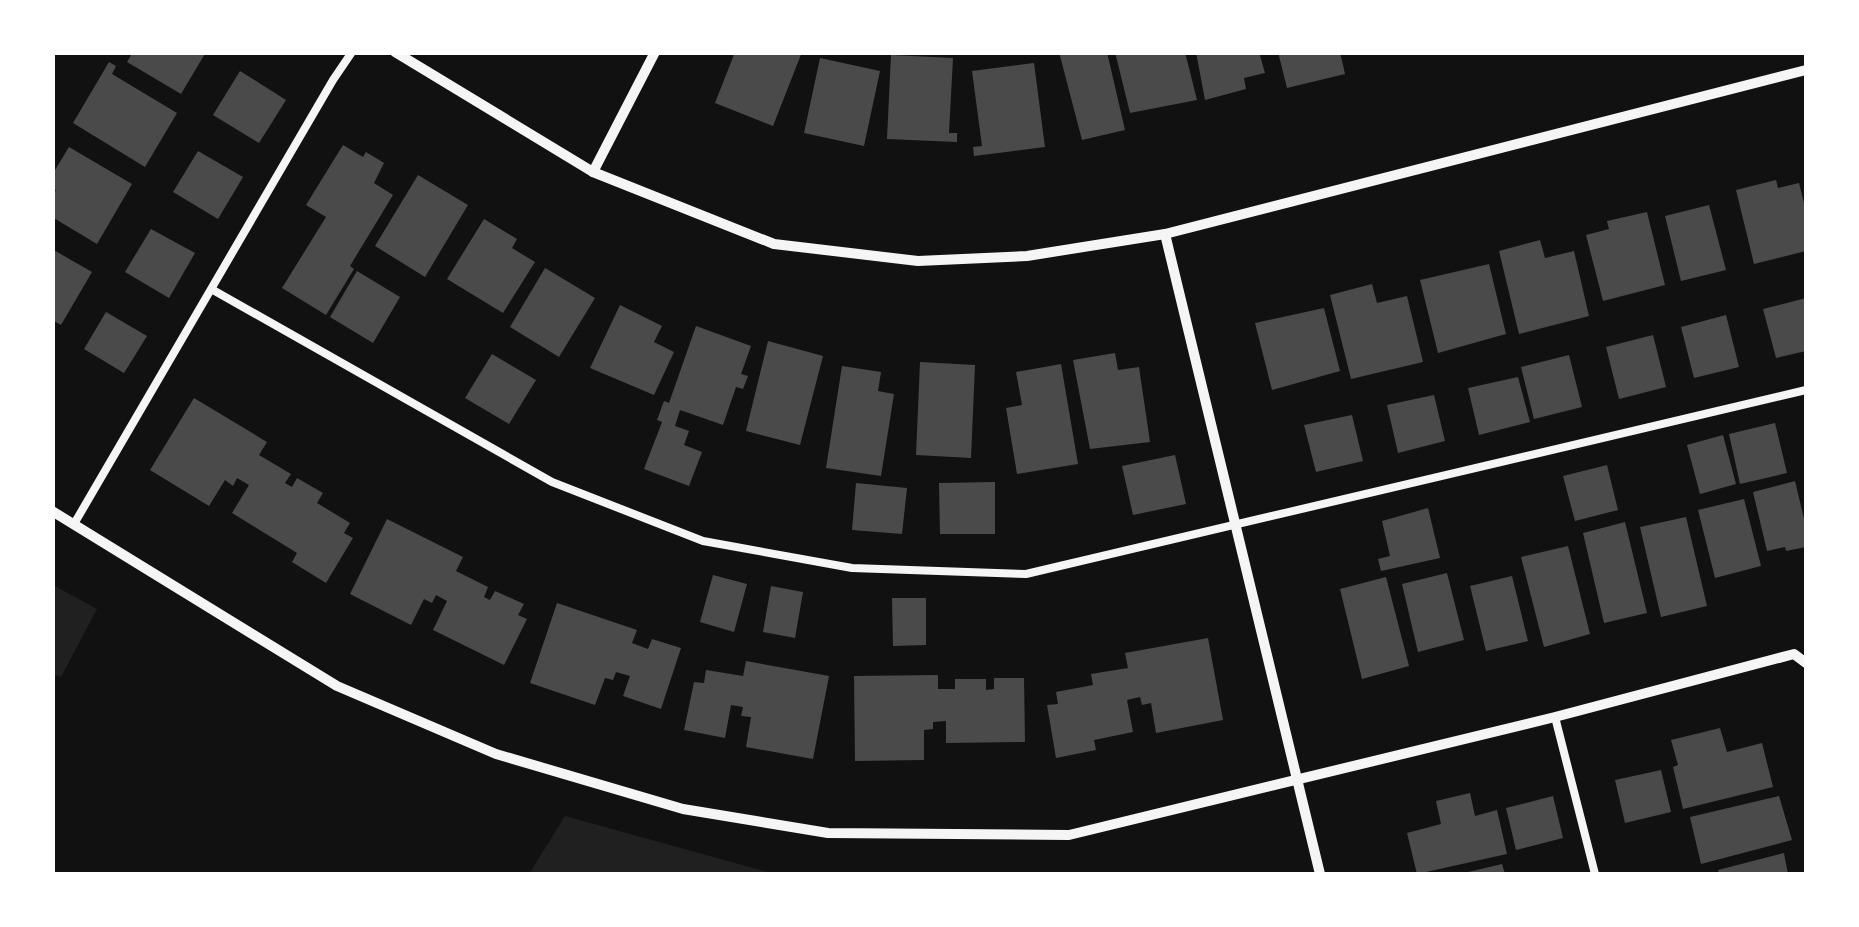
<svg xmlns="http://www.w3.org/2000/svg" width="1859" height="927" font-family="Raleway,sans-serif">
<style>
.green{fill:#202020}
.building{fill:#4a4a4a}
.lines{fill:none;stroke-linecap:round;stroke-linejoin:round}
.service{stroke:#f5f5f5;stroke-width:8}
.minor{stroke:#f5f5f5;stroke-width:10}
</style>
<rect width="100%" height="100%" fill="#111"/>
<g class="green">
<path d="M53,585l44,24 -36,68 -8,-3z"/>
<path d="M565,816l210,58h-246z"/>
</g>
<g class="building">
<path d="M133,52h73l-25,42 -54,-32z"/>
<path d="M735,52h67l-29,74 -58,-23z"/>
<path d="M1059,52h48l18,78 -43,10z"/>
<path d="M1115,52h70l12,48 -67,13z"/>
<path d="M1196,52h63l6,21 -21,5 2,11 -41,11z"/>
<path d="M1278,52h62l5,22 -58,14z"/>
<path d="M891,55l62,3 -4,75h8v9l-70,-3z"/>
<path d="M820,58l60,13 -16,75 -60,-13z"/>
<path d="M109,62l7,4 -4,8 65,39 -32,54 -72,-44z"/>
<path d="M1034,63l11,84 -71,9 -1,-9 9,-1 -10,-75z"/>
<path d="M240,71l46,29 -27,43 -46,-28z"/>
<path d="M343,145l20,12 3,-5 18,11 -10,20 19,12 -43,71 4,3 -28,46 -44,-27 44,-71 -20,-12z"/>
<path d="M69,147l63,37 -35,60 -45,-27v-20l4,-7 -4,-2v-13z"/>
<path d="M198,151l45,26 -25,42 -45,-27z"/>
<path d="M418,175l50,30 -43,72 -50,-31z"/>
<path d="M1776,180l2,8 21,-5 7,28v40l-52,13 -18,-74z"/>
<path d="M1709,205l17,65 -45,11 -16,-65z"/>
<path d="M1647,212l18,73 -62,16 -17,-66 23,-6 -2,-8z"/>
<path d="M484,219l33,20 -5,9 23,14 -32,51 -56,-34z"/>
<path d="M151,229l44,24 -26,45 -44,-26z"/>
<path d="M1540,240l5,18 29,-7 15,65 -70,18 -20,-83z"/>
<path d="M52,249l40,23 -31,53 -9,-5z"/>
<path d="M1489,264l17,70 -68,19 -18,-73z"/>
<path d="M545,268l50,30 -36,59 -49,-30z"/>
<path d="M357,271l43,26 -27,46 -43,-26z"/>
<path d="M1372,284l5,19 30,-7 16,66 -72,17 -21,-84z"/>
<path d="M1806,298v53l-30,7 -13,-49z"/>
<path d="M620,305l42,21 -8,16 20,10 -20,43 -64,-27z"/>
<path d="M1324,308l16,63 -68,19 -17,-67z"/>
<path d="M106,312l41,24 -23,37 -40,-24z"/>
<path d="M1726,315l13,52 -45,11 -13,-51z"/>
<path d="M696,326l55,20 -10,28 7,2 -5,13 -7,-2 -13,38 -43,-15 -5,16 14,5 -5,14 18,7 -13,34 -45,-17 18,-47 -5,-2 7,-19 5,2z"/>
<path d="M1653,335l13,52 -47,12 -13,-52z"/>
<path d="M768,341l55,15 -23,89 -54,-14z"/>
<path d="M1115,353l3,17 21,-3 11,75 -60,7 -17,-89z"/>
<path d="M492,354l44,26 -27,44 -44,-26z"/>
<path d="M1569,355l13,52 -48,12 -13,-52z"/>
<path d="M920,362l55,3 -4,93 -55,-3z"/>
<path d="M1061,364l17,100 -61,10 -11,-66 16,-3 -6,-33z"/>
<path d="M842,366l39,6 -3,19 16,3 -13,82 -55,-8z"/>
<path d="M1518,377l12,45 -51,13 -11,-47z"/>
<path d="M1434,395l11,46 -47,12 -11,-48z"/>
<path d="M194,398l73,44 -8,13 32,19 -6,9 7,4 5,-9 26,15 -6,10 33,20 -6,10 9,5 -27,45 -34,-21 5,-9 -65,-40 17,-28 -12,-7 -4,8 -8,-6 -16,26 -59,-36z"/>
<path d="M1352,415l11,46 -47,11 -12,-47z"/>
<path d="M1775,423l12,50 -47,11 -11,-50z"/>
<path d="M1723,435l13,49 -36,10 -13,-49z"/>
<path d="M1175,455l11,49 -53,11 -11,-49z"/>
<path d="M1607,465l11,45 -43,11 -12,-45z"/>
<path d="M1795,481l11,46v20l-20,4 -1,-4 -18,4 -14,-59z"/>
<path d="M995,482v52h-55l-1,-51z"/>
<path d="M856,483l51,5 -5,46 -50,-4z"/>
<path d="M1744,499l17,67 -46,12 -17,-68z"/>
<path d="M1428,508l12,50 -59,13 -3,-12 12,-3 -8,-35z"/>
<path d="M1686,517l21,89 -46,11 -21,-90z"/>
<path d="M387,519l76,38 -7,14 32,16 -4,10 6,3 5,-9 29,13 -6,11 9,4 -23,46 -71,-35 14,-29 -11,-6 -4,8 -8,-4 -13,26 -61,-31z"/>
<path d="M1625,522l22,91 -43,10 -21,-90z"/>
<path d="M1568,546l22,88 -46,13 -23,-90z"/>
<path d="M1447,573l17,67 -46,12 -16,-68z"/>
<path d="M713,575l34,9 -13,48 -34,-10z"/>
<path d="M1512,576l16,65 -42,10 -16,-65z"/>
<path d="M1386,577l23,89 -47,13 -22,-90z"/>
<path d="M771,586l32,6 -8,46 -32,-6z"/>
<path d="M892,598h34v47l-33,1z"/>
<path d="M557,603l80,27 -5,13 16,6 4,-10 29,9 -20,61 -38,-13 7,-20 -14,-4 -3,8 -8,-2 -10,27 -65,-22z"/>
<path d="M1208,638l15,82 -67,13 -5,-30 -9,2 -2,-8 -13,3 6,32 -39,8 2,10 -40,8 -9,-53 11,-1 -2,-12 37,-7 -2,-11 37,-6 -3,-15z"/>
<path d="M746,661l83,15 -16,83 -67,-12 5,-30 -10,-1 2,-9 -12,-2 -6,33 -41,-8 10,-48 10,1 2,-13 37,6z"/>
<path d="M938,675v14h17v-10h31v11l8,-1v-11h30l1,64 -79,1v-22l-13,1v7l-9,1v30l-69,1 -1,-85z"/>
<path d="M1720,728l7,24 35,-9 11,44 -90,22 -10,-42 5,-2 -7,-25z"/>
<path d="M1661,770l10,42 -46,11 -10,-43z"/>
<path d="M1470,793l5,23 22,-6 10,44 -90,20 -10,-41 34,-9 -5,-23z"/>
<path d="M1553,796l10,42 -47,12 -10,-42z"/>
<path d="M1779,796l13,44 -91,24 -11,-47z"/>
<path d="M1784,853l4,21h-69l-1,-4z"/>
<path d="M1502,864l3,10h-41v-1z"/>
</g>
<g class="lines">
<g class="service">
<path d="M213,290l339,192 151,59 149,27 174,6 780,-184"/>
<path d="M74,524l259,-444 19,-28"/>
<path d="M1555,717l40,157"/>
</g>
<g class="minor">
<path d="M395,52l198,120 181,72 144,17 109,-5 138,-22 641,-164"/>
<path d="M593,172l62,-120"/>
<path d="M1165,234l155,640"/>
<path d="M52,511l285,175 159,68 187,55 145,24 241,2 486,-118 239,-63 12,9"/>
</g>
</g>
<rect width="1859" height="927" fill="none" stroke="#ffffff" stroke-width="110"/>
</svg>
